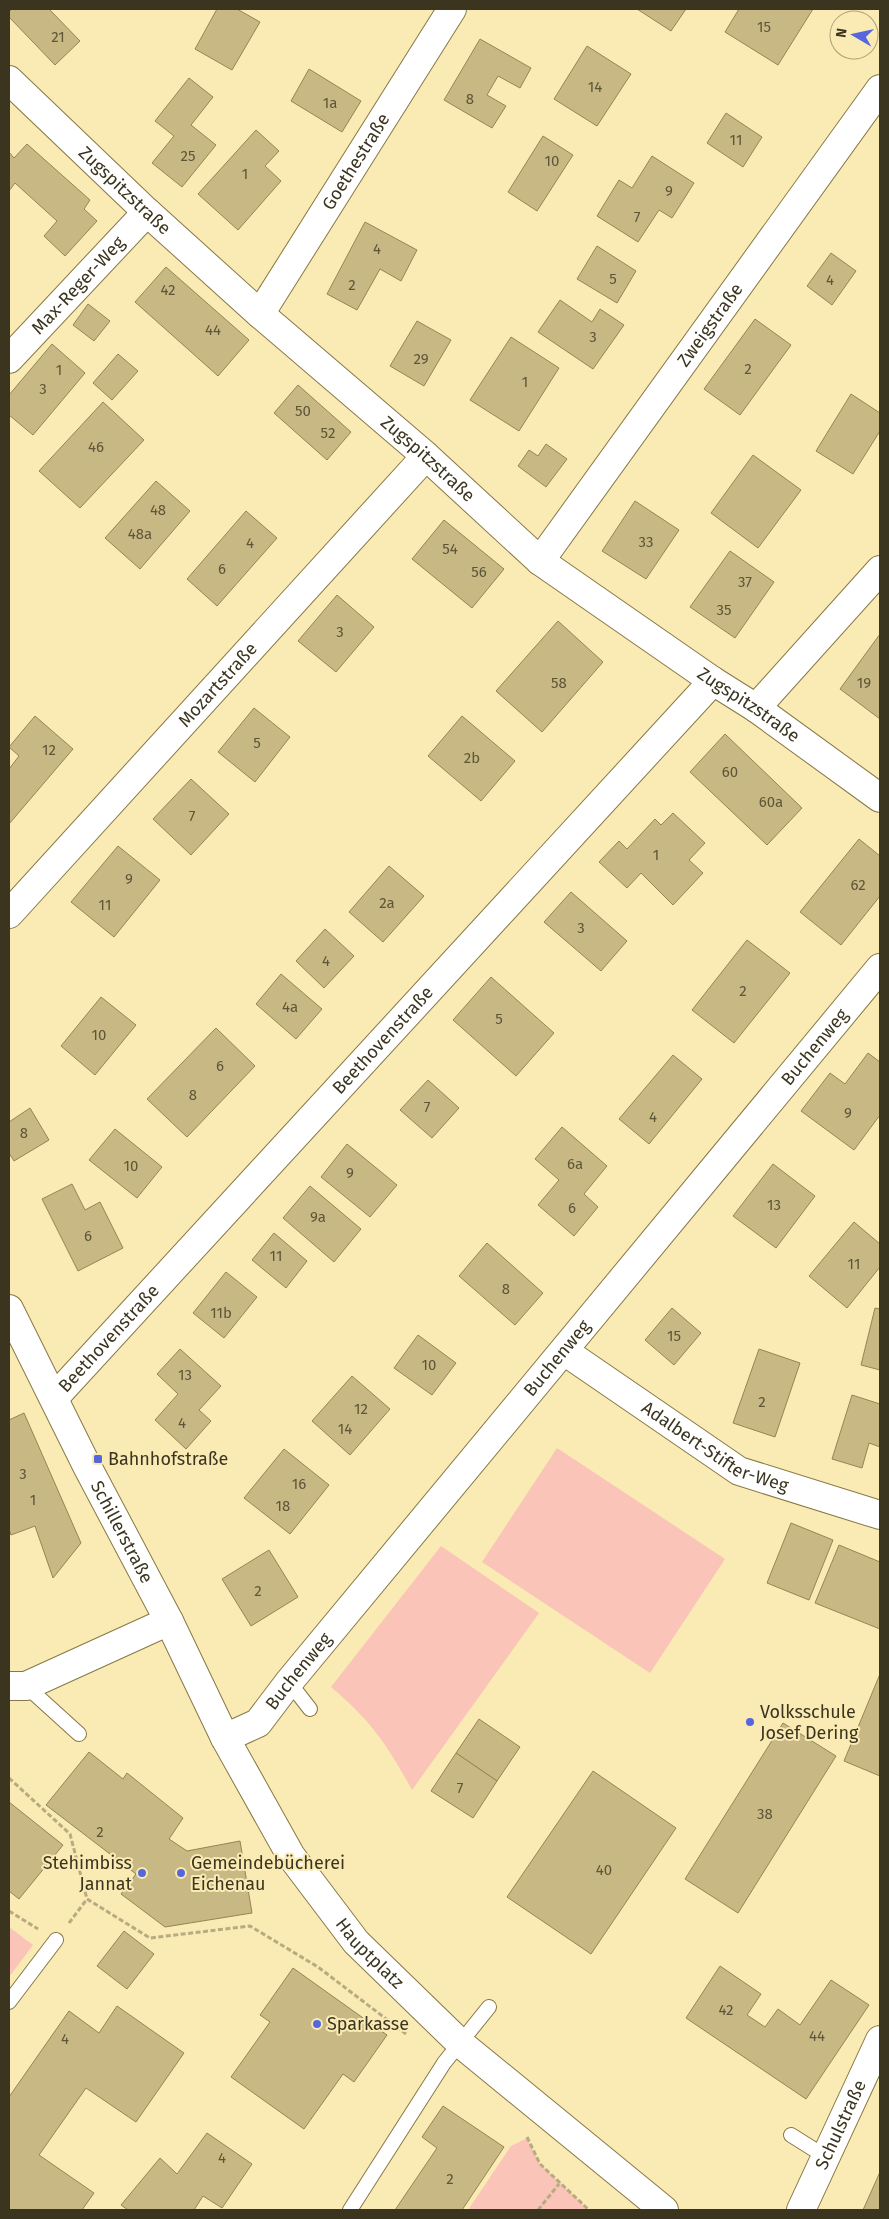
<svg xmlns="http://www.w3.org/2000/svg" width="889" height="2219" font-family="'Fira Sans',sans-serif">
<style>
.green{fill:#fac4b8}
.building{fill:#c8b884;stroke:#948553}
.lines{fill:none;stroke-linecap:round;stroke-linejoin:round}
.service-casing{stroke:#877846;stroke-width:16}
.minor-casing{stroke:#877846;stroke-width:30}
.secondary-casing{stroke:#877846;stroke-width:30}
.path{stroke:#b7ab80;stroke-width:3;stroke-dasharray:5 2.5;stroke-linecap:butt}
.service{stroke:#fff;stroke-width:14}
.minor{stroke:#fff;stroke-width:28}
.secondary{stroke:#fff;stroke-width:28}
.poi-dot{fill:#5667de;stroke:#faeab4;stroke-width:2}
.labels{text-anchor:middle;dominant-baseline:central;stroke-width:4;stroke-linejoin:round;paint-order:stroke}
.number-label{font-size:15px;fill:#5e5639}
.street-label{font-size:18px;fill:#3b3520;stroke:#faeab4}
.poi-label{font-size:18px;fill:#3b3520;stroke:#faeab4;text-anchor:start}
</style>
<rect width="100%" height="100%" fill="#faeab4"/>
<g class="green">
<path d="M557,1448l168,111 -75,114 -168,-111z"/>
<path d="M441,1546l98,67 -127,177c-25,-46 -41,-69 -81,-103z"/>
<path d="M9,1927l24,18 -24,32z"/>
<path d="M527,2138l13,26 49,46h-121l43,-64z"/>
</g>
<g class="building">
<path d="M12,9h37l31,32 -25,24 -46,-48v-5z"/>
<path d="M217,9h20l23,13 -28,48 -37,-21z"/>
<path d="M637,9h49l-15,22z"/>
<path d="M739,9h74l-35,56 -53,-33z"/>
<path d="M480,39l51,29 -11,20 -22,-12 -11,19 19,11 -14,22 -48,-28z"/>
<path d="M587,46l44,28 -34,52 -43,-27z"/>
<path d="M309,69l52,32 -19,31 -51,-31z"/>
<path d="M189,78l24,19 -22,28 25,20 -34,42 -30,-24 22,-27 -19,-15z"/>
<path d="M726,113l36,24 -19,30 -36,-24z"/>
<path d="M256,130l23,21 -14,15 16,15 -43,49 -40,-36z"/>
<path d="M543,136l30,19 -36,56 -29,-19z"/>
<path d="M27,144l63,56 -6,9 13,12 -32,35 -21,-20 13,-15 -42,-38 -6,8v-39l5,6z"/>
<path d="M652,156l42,27 -22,35 -13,-8 -21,32 -41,-26 22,-36 13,8z"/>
<path d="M365,222l52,28 -16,31 -21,-12 -23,41 -30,-16z"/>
<path d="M597,246l39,25 -19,32 -40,-24z"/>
<path d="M831,253l25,18 -24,34 -25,-19z"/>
<path d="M166,267l83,73 -31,36 -83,-74z"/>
<path d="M560,300l32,22 8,-13 24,16 -31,44 -55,-37z"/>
<path d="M88,304l22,17 -16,20 -21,-16z"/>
<path d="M755,319l36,26 -51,70 -36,-26z"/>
<path d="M417,321l34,19 -27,46 -34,-20z"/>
<path d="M511,337l48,31 -40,63 -49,-31z"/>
<path d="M52,344l33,29 -52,62 -24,-20v-20z"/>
<path d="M118,354l20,17 -26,29 -19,-17z"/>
<path d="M298,385l53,47 -24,28 -53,-47z"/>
<path d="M851,394l29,19v18l-27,43 -37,-23z"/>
<path d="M103,402l41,38 -64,68 -41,-37z"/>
<path d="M546,444l21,15 -21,28 -28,-21 11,-16 9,6z"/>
<path d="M753,455l48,35 -43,58 -47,-35z"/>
<path d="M156,481l34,30 -50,58 -35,-31z"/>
<path d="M635,501l44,29 -33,49 -44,-28z"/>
<path d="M246,511l31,27 -60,68 -30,-27z"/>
<path d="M444,520l60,49 -32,39 -60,-49z"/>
<path d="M730,551l44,31 -39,56 -45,-31z"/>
<path d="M337,595l37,32 -38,45 -38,-31z"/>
<path d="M558,621l45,41 -61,70 -46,-41z"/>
<path d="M880,634v85l-40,-30z"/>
<path d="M254,708l36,29 -35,45 -37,-30z"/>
<path d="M35,716l38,33 -64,75v-55l10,-13 -10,-9z"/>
<path d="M462,716l53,45 -34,40 -53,-45z"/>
<path d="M725,734l77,74 -35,37 -77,-73z"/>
<path d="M191,779l38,35 -38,41 -38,-36z"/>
<path d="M673,813l32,30 -16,17 14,13 -30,32 -32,-32 -14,15 -28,-26 20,-21 8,8 28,-30 6,6z"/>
<path d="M859,839l21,17v40l-39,49 -41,-33z"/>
<path d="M118,846l42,34 -46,57 -43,-35z"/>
<path d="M389,866l35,30 -41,46 -34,-30z"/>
<path d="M571,892l56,49 -26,30 -57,-49z"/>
<path d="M325,929l29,27 -30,32 -28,-27z"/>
<path d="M747,940l43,33 -56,70 -42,-33z"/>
<path d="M281,974l41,35 -26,30 -40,-35z"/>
<path d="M491,977l63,56 -38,43 -63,-56z"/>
<path d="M101,997l35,28 -41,50 -34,-29z"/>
<path d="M216,1028l39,38 -68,71 -40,-38z"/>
<path d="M868,1053l12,9v53l-26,35 -53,-39 29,-38 15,11z"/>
<path d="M673,1055l29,24 -53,65 -30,-25z"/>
<path d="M428,1080l31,28 -27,30 -32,-28z"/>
<path d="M30,1108l19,32 -35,21 -5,-8v-31z"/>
<path d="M562,1127l45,39 -23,28 14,13 -24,29 -36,-31 21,-25 -24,-21z"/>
<path d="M115,1129l47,38 -25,31 -48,-38z"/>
<path d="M347,1144l50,41 -27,32 -49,-40z"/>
<path d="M773,1164l42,32 -39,52 -43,-32z"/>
<path d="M72,1184l13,26 15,-8 23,46 -45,23 -36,-72z"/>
<path d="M310,1186l51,43 -27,33 -51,-44z"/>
<path d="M854,1222l26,22v23l-33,41 -38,-32z"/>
<path d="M274,1233l33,28 -21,27 -34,-28z"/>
<path d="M487,1243l56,50 -28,32 -56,-49z"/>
<path d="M226,1272l31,25 -33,41 -31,-25z"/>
<path d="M672,1308l29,25 -27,32 -29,-25z"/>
<path d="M875,1308l5,1v61l-19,-5z"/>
<path d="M418,1335l38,28 -24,32 -38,-27z"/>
<path d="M180,1349l41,37 -22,24 12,11 -25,28 -31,-29 23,-26 -21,-20z"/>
<path d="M759,1349l41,14 -25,74 -42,-14z"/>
<path d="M352,1376l38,33 -40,46 -38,-34z"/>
<path d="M852,1395l28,9v43l-11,-4 -7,25 -30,-9z"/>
<path d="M24,1413l57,130 -28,35 -18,-52 -24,9 -2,-6v-109z"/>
<path d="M284,1449l45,36 -39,49 -46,-36z"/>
<path d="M791,1523l42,17 -24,60 -42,-17z"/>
<path d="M839,1545l41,17v67l-65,-26z"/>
<path d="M269,1550l29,47 -47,29 -29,-47z"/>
<path d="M880,1674v102l-36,-15z"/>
<path d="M479,1719l41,28 -23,34 -41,-28z"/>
<path d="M783,1723l53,33 -98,157 -53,-34z"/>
<path d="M89,1752l34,27 4,-6 56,45 -14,21 18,12 53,-10 12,72 -87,14 -44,-33 15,-20 -90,-69z"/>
<path d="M456,1753l41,28 -24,37 -42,-27z"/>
<path d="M593,1771l83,57 -85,126 -84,-57z"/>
<path d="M9,1802l54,43 -44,54 -10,-8z"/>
<path d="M124,1931l30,23 -27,35 -30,-23z"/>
<path d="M720,1966l41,28 -14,21 18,12 13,-18 22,16 31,-45 38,25 -63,94 -120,-81z"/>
<path d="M293,1968l94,67 -33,47 -11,-8 -39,55 -73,-52 39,-55 -10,-7z"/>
<path d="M117,2006l67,47 -48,69 -50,-34 -47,67 55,38 -12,17h-73v-113l60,-86 30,22z"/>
<path d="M443,2106l61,41 -42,63h-67l42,-62 -15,-11z"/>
<path d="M207,2133l45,31 -30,44 -19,-12 -9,14h-66l-7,-5 39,-47 17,16z"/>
<path d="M880,2172v38h-17z"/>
</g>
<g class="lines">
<defs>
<g id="service">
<path d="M289,1682l21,27"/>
<path d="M26,1686l53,48"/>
<path d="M9,2002l47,-62"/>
<path d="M791,2135l35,22"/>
<path d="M350,2210l94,-147 45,-56"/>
</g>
<g id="minor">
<path id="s1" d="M9,80l138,132 113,102 166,142 114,105 173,120 43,27 124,90"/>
<path id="s2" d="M260,314l192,-305"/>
<path id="s3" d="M9,359l138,-147"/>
<path id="s4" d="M540,561l340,-472"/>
<path d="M756,708l124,-138"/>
<path id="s5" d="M9,914l417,-458"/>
<path id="s6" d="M564,1351l175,120 141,44"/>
<path id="s7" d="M54,1398l659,-717"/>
<path d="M9,1686h17l143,-65"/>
<path id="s8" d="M225,1738l33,-15 31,-41 591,-714"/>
<path id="s9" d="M801,2210l79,-170"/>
</g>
<g id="secondary">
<path id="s10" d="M9,1309l79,159 81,153 56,117 66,118 65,86 105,102 203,166"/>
</g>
</defs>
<use href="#service" class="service-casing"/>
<use href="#minor" class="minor-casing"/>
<use href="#secondary" class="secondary-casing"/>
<g class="path">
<path d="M9,1778l61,56 17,65 63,39 100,-12 68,41 88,67"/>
<path d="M9,1911l29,18"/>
<path d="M69,1923l18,-24"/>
<path d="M527,2137l13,27 49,46"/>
<path d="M538,2210l21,-26"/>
</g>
<use href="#service" class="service"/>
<use href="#minor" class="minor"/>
<use href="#secondary" class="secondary"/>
</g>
<g class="poi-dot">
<rect x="93" y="1454" width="10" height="10" rx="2.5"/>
<circle cx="750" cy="1722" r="5"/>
<circle cx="142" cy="1873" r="5"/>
<circle cx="181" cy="1873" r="5"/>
<circle cx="317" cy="2024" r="5"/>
</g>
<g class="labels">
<g class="number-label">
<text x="764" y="27">15</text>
<text x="58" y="37">21</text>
<text x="595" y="87">14</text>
<text x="470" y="99">8</text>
<text x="330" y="103">1a</text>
<text x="736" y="140">11</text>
<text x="188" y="156">25</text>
<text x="552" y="161">10</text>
<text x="245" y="174">1</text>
<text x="669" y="191">9</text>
<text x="637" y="217">7</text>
<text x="377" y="249">4</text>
<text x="613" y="279">5</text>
<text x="830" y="280">4</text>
<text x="352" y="285">2</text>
<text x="168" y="290">42</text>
<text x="213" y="330">44</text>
<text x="593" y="337">3</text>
<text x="421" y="359">29</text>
<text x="748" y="369">2</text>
<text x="59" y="370">1</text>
<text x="525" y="382">1</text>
<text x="43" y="389">3</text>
<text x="303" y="411">50</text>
<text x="328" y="433">52</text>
<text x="96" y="447">46</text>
<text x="158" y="510">48</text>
<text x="140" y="534">48a</text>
<text x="646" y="542">33</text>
<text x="250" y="543">4</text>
<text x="450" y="549">54</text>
<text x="222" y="569">6</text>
<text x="479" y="572">56</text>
<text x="745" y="582">37</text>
<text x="724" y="610">35</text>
<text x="340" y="632">3</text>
<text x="559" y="683">58</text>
<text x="864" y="683">19</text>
<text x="257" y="743">5</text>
<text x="49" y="750">12</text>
<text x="472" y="758">2b</text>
<text x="730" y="772">60</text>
<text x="771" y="802">60a</text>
<text x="192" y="816">7</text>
<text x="656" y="855">1</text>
<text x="129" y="879">9</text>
<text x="858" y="885">62</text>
<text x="387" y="903">2a</text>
<text x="105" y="905">11</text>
<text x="581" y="928">3</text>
<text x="326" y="961">4</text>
<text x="743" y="991">2</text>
<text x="290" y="1007">4a</text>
<text x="499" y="1019">5</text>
<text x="99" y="1035">10</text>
<text x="220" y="1066">6</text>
<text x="193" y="1095">8</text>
<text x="427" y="1107">7</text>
<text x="848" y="1113">9</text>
<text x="653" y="1117">4</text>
<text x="24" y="1133">8</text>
<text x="575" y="1164">6a</text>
<text x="131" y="1166">10</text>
<text x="350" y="1173">9</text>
<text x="774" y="1205">13</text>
<text x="572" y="1208">6</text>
<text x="318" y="1217">9a</text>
<text x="88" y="1236">6</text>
<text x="276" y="1256">11</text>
<text x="854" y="1264">11</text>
<text x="506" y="1289">8</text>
<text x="221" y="1313">11b</text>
<text x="674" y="1336">15</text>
<text x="429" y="1365">10</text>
<text x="185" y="1375">13</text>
<text x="762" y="1402">2</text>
<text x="361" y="1409">12</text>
<text x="182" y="1423">4</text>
<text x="345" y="1429">14</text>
<text x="23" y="1474">3</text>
<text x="299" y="1484">16</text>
<text x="33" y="1500">1</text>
<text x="283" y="1506">18</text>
<text x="258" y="1591">2</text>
<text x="460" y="1788">7</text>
<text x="765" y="1814">38</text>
<text x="100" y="1832">2</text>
<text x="604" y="1870">40</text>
<text x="726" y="2010">42</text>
<text x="817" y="2036">44</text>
<text x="65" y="2039">4</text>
<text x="222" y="2158">4</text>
<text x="450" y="2179">2</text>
</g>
<g class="street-label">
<text stroke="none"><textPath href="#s2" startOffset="180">Goethestraße</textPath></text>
<text stroke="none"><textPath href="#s1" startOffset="160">Zugspitzstraße</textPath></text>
<text stroke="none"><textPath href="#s3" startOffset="101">Max-Reger-Weg</textPath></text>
<text stroke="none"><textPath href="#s4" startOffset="291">Zweigstraße</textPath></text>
<text stroke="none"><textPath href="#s1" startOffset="565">Zugspitzstraße</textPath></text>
<text stroke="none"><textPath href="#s5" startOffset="310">Mozartstraße</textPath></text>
<text stroke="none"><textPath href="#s1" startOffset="970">Zugspitzstraße</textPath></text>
<text stroke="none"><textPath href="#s7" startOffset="486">Beethovenstraße</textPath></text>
<text stroke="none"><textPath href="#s8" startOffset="912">Buchenweg</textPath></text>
<text stroke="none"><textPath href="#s7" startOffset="81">Beethovenstraße</textPath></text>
<text stroke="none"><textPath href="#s8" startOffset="508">Buchenweg</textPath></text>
<text stroke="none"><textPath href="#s6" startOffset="180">Adalbert-Stifter-Weg</textPath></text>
<text stroke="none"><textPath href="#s10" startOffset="250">Schillerstraße</textPath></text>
<text stroke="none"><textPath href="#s8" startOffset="102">Buchenweg</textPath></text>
<text stroke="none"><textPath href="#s10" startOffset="741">Hauptplatz</textPath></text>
<text stroke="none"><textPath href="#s9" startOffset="94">Schulstraße</textPath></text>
</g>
<g class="poi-label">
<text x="108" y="1459">Bahnhofstraße</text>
<text x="760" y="1712">Volksschule<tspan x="760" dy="21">Josef Dering</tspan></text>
<text x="132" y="1863" text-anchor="end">Stehimbiss<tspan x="132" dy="21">Jannat</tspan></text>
<text x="191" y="1863">Gemeindebücherei<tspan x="191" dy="21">Eichenau</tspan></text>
<text x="327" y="2024">Sparkasse</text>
</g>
</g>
<rect width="889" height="2219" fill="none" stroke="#3b3520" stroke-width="20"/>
<g transform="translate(854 35) rotate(279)"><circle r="24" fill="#faeab4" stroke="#aea279"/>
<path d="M0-4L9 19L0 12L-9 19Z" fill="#5667de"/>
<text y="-8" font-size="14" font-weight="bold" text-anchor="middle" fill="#3b3520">N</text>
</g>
</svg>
